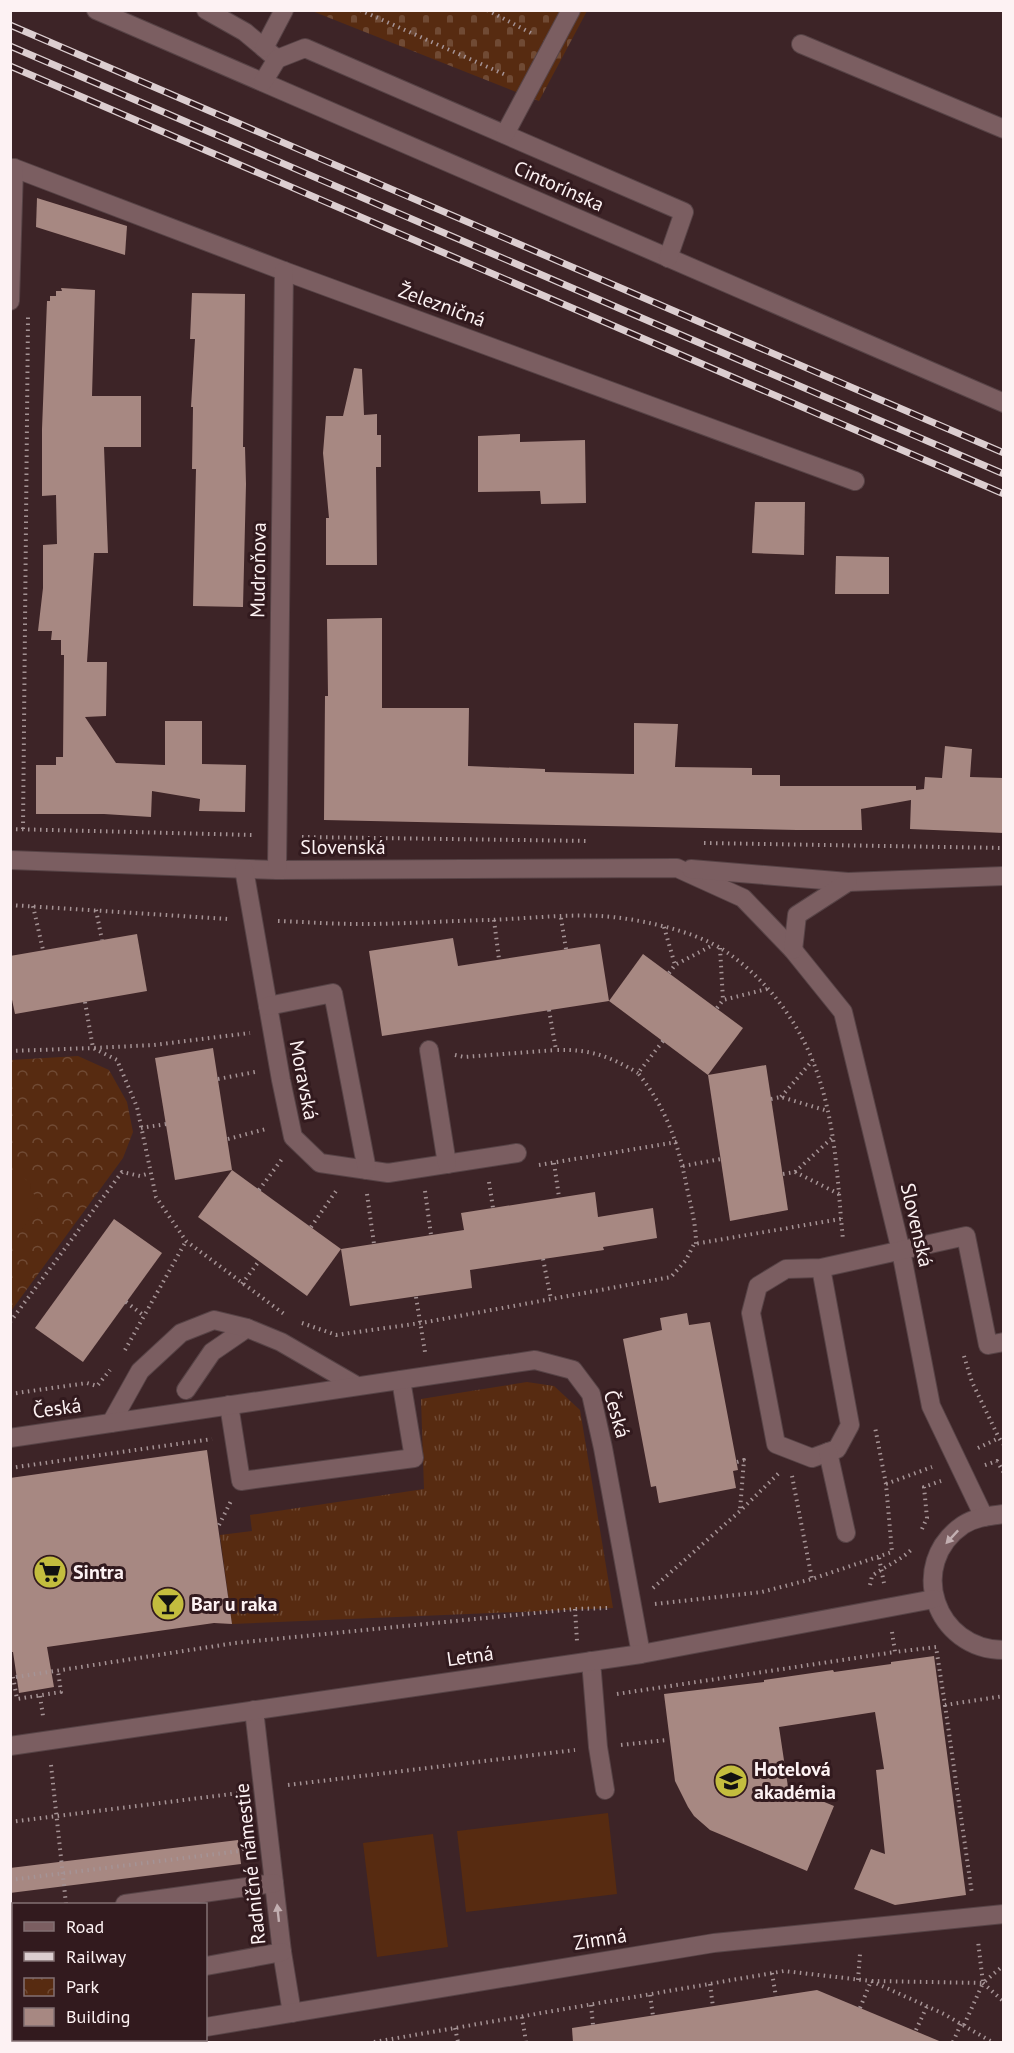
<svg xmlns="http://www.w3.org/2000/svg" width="1014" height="2053" font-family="'PT Sans',sans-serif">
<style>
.grass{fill:url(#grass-tufts)}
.cemetery{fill:url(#cemetery-stones)}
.park{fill:url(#park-crowns)}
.garden{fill:#572b11}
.building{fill:#a78882}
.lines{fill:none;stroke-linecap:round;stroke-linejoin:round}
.minor-casing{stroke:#574346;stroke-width:20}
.path{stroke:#a59395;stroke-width:4;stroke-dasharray:1.5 4.5;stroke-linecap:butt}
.minor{stroke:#7b5e61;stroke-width:18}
.rail-casing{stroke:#dcced0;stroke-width:7}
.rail{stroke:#321a1e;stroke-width:4.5;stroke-dasharray:14;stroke-linecap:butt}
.oneway{fill:#c2afb1}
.labels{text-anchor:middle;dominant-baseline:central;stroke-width:6;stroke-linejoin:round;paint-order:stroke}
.street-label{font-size:20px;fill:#fdf2f3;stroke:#321a1e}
.poi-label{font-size:20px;font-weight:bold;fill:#fdf2f3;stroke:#321a1e;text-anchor:start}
</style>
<defs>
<pattern id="grass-tufts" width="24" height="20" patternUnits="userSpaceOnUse" patternTransform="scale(1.5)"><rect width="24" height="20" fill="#572b11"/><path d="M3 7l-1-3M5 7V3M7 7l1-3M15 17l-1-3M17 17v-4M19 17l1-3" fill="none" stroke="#704a34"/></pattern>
<pattern id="cemetery-stones" width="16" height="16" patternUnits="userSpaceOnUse" patternTransform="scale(1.5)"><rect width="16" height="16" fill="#572b11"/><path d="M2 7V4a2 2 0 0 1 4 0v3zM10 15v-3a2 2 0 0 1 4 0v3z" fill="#704a34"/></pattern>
<pattern id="park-crowns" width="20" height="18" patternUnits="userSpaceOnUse" patternTransform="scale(1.5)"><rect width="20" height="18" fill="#572b11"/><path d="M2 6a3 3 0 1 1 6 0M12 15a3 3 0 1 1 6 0" fill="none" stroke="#704a34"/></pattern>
</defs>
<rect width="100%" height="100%" fill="#3d2427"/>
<path class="grass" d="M527,1382l27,4 26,24 33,198 -381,16 -12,-89 32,-4 -2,-16 174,-26 -3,-90z"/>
<path class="cemetery" d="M312,11h275l-48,90z"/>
<path class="park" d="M78,1056l31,14 18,32 6,30 -10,26 -112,153v-251z"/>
<g class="garden">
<path d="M11,1177h12l7,6 1,9 12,9 -32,43z"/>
<path d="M608,1813l9,81 -151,18 -9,-81z"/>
<path d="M433,1834l15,113 -71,10 -14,-114z"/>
</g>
<g class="building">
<path d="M37,198l90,28 -2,29 -89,-28z"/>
<path d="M61,288l34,2 -3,106h49v51h-37l4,106h-14l-7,109h20l-1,54 -21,1 31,46 49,2v-44h37v43l44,1 -1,47 -46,-1 1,-12 -48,-8 -1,26 -47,-3h-68v-49h20v-8h7l1,-102h-3v-15h-10l1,-9h-14l5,-43v-43l14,-1 -1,-49 -14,1v-67l5,-128h3v-5h6v-5h6z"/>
<path d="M192,293l53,1 -2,153h2l1,37 -3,123 -50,-1 3,-137h-4l1,-62h-2l4,-68h-5z"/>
<path d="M354,368l8,1 2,46 13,-1v21h4v32h-5l1,98h-51v-47h3l-6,-65 3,-37h17z"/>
<path d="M520,434v8l65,-2 1,63 -45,1 -1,-13 -62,1v-56z"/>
<path d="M755,502h50l-1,53 -52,-2z"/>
<path d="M836,556l53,1v37h-54z"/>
<path d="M382,618v90h87l-1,58 77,3v3l89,2v-51l44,1 -3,43 77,1v7h28v11h136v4l8,-1 1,-12 17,1 3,-32 27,3 -2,28 34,1v55l-94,-4 1,-29 -50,9 1,21h-65l-473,-10 1,-124h3l-1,-77z"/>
<path d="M137,934l10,57 -132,23 -5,-24v-34z"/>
<path d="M453,938l5,28 142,-22 9,57 -227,35 -13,-85z"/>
<path d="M643,954l100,74 -35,47 -99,-74z"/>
<path d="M213,1048l19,122 -57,10 -20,-122z"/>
<path d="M766,1065l22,145 -58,11 -22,-146z"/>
<path d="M232,1170l109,79 -34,47 -109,-79z"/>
<path d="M595,1192l3,25 55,-9 4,30 -54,9 1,3 -134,20 2,18 -122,18 -9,-57 123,-19 -3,-17z"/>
<path d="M114,1219l48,34 -79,109 -48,-34z"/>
<path d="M687,1313l2,12 21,-3 28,148 -5,1 3,17 -77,15 -3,-17 -5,1 -28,-148 39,-9 -2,-12z"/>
<path d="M207,1450l25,174 -18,-1 -167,24 7,40 -35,6 -6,-41h-3v-174z"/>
<path d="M934,1656l32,239 -71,10 -41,-16 17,-40 14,5 -9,-84 8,-1 -9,-57 -96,15 9,60 46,19 -27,65 -97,-41 -16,-14 -6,-9 -13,-26 -11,-87 100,-12v-2l69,-10 1,2 57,-8v-2z"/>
<path d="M238,1840l3,24 -231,29v-25z"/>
<path d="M817,1990l127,53h-371l-1,-15z"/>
</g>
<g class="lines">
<defs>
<g id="minor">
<path d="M96,10l908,393"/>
<path d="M206,10l39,22 32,27"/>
<path d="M801,44l203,85"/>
<path d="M264,48l20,-38"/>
<path d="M263,82l14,-23 28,-11 379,164 -16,46"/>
<path d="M505,134l66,-124"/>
<path d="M14,168l270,103 571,210"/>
<path d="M10,301l4,-133"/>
<path d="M10,860l267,10 400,-2 66,30 50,52 50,62 58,239 30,155 53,111"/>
<path d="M244,869l37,211 12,57 27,26 68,10 129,-20"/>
<path d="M691,869l157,13 156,-6"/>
<path d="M277,870l7,-599"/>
<path d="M793,950l4,-35 51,-33"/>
<path d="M268,1006l65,-13 34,177"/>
<path d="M429,1050l18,114"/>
<path d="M821,1268l29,157 -13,24 -25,9 -36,-14 -25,-131 7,-27 28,-17 35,-1 145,-32 22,109 16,-3"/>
<path d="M186,1390l26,-38 35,-24"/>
<path d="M229,1405l12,76 173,-23 -13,-78"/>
<path d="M111,1423l29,-52 41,-38 33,-13 33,8 34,14 76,44"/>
<path d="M10,1438l525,-78 38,10 18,24 12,54 38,206"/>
<path d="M828,1452l18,81"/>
<path d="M1004,1514c-14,2 -29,3 -41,11 -57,39 -28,125 41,125"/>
<path d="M591,1661l7,86 7,43"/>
<path d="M254,1710l28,242 10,61"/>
<path d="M10,1746l631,-92 293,-55"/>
<path d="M125,1904l149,-21"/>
<path d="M14,1922v2"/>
<path d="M206,1966l76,-14"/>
<path d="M206,2027l508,-84 290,-29"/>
<path d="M113,2042l17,-2"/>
</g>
</defs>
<use href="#minor" class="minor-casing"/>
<g class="path">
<path d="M360,10l148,66"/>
<path d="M487,10l44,23"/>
<path d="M10,829l243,6"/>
<path d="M23,829l5,-512"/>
<path d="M302,837l287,4"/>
<path d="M704,843l300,5"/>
<path d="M10,905l218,14"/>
<path d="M33,906l10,44"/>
<path d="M96,910l6,30"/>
<path d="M561,918l5,31"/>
<path d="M494,920l5,39"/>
<path d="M278,921c28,1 55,3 82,3 42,0 85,-3 127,-4 37,-1 76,-6 113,-4 36,2 91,14 122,33 40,26 72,66 90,110 21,51 25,107 29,160"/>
<path d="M664,927l11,38"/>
<path d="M720,948l3,52"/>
<path d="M669,973l6,-8 38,-20"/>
<path d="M85,1002l8,46 61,-3 96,-12"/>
<path d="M717,1008l6,-8 44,-11"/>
<path d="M549,1010l7,40c34,-1 53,6 82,23"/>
<path d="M663,1041l-25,32c30,38 41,73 50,120 4,17 8,33 8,51"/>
<path d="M10,1051l83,-3 24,12 20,47 19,90 30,44 98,73"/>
<path d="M455,1055l9,2 92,-7"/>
<path d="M218,1079l37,-7"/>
<path d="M781,1097l32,-37"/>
<path d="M771,1099l10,-2 47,14"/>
<path d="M141,1128l25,-4"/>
<path d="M228,1139l38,-10"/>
<path d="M554,1163l5,34"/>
<path d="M539,1165l138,-23"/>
<path d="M683,1166l38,-7"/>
<path d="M795,1172l37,-34"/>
<path d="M783,1174l12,-2 44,22"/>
<path d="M489,1182l4,26"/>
<path d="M259,1190l23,-31"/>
<path d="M425,1191l6,44"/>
<path d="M367,1194l7,50"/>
<path d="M311,1227l25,-36"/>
<path d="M543,1259l8,40"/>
<path d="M242,1284l17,-23"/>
<path d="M416,1297l9,55"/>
<path d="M126,1302l17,13"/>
<path d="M10,1322l112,-150 18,4 10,-3"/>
<path d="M302,1323l34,12 85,-12 250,-46 15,-17 8,-16 147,-25 2,21"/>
<path d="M125,1350l61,-109"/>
<path d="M964,1356l8,26 27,56"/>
<path d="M10,1394l77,-11 10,3 13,-16"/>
<path d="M978,1448l21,-10 5,7"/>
<path d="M737,1462l7,-2 -4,50"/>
<path d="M985,1465l12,-4 7,12"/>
<path d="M10,1468l202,-29"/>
<path d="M792,1476l20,103"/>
<path d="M886,1484l46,-17"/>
<path d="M219,1525l12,-24"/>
<path d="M922,1529l5,-11 -3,-31 17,-6"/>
<path d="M879,1558l5,25"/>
<path d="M870,1585l2,-9c13,-10 28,-15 40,-27"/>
<path d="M653,1588l87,-77 40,-39"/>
<path d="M655,1604l107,-12 50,-13 80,-27 -6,-68 -11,-57"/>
<path d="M575,1609l2,32"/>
<path d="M892,1632l3,20 41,-5 9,58 59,-9"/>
<path d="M13,1677l4,22 44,-7 -3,-21"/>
<path d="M10,1678l225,-35 340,-34 34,-1"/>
<path d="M617,1694l278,-42"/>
<path d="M40,1696l3,20"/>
<path d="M945,1705l27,189"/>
<path d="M621,1745l46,-5"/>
<path d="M51,1765l15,139"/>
<path d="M288,1785l287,-35"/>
<path d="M10,1822l229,-29"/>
<path d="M10,1880l230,-29 6,-5"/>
<path d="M772,1973l4,24"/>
<path d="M858,1980l2,-26"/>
<path d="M983,1983l21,19"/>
<path d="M710,1984l3,23"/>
<path d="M650,1995l3,21"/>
<path d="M591,2005l2,20"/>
<path d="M860,2008l11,-27 112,2 21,-18"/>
<path d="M522,2017l4,25"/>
<path d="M964,2025l19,-42 -5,-42"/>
<path d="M455,2028l3,14"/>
<path d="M916,2030l11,-24"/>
<path d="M374,2042l410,-71 87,10 73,33 48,28"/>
<path d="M953,2042l8,-18"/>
</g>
<use href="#minor" class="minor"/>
<defs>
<g id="rail">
<path d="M10,25l994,428"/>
<path d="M10,46l994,428"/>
<path d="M10,66l994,428"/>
</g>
</defs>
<use href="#rail" class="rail-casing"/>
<use href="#rail" class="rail"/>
</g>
<defs><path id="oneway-solid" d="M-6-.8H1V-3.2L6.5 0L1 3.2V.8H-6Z" transform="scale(1.5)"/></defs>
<g class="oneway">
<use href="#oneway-solid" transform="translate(952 1537) rotate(133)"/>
<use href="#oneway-solid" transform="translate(278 1913) rotate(-96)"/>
</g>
<defs>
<symbol id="supermarket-disc" viewBox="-11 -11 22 22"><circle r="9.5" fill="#c3bd3e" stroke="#321a1e"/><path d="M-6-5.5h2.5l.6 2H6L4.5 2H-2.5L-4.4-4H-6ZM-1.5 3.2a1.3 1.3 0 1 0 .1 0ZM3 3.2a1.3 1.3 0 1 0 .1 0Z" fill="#111"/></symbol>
<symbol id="bar-disc" viewBox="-11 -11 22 22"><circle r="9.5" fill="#c3bd3e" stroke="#321a1e"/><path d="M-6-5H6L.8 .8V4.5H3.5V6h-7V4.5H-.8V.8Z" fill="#111"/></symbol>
<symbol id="school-disc" viewBox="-11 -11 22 22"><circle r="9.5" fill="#c3bd3e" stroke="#321a1e"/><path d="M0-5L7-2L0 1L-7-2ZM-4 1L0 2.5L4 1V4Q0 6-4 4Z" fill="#111"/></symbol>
</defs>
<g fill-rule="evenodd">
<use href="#supermarket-disc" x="31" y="1553" width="38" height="38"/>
<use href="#bar-disc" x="149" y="1585" width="38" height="38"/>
<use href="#school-disc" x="712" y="1762" width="38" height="38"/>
</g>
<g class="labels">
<g class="street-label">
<text transform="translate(559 186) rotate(24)">Cintorínska</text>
<text transform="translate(442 305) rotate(20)">Železničná</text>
<text transform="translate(258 570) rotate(-89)">Mudroňova</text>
<text x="343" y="847">Slovenská</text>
<text transform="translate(304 1080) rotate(79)">Moravská</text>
<text transform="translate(917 1225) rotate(77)">Slovenská</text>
<text transform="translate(57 1408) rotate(-8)">Česká</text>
<text transform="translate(617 1414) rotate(74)">Česká</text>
<text transform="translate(470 1656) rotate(-8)">Letná</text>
<text transform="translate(250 1864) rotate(-96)">Radničné námestie</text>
<text transform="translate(600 1939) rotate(-9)">Zimná</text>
</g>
<g class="poi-label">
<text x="73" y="1572">Sintra</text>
<text x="191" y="1604">Bar u raka</text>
<text x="754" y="1769">Hotelová<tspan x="754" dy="23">akadémia</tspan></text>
</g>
</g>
<rect width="1014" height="2053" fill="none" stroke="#fdf2f3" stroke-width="24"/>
<rect x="12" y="1903" width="195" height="138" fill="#321a1e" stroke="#837073" stroke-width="1.5"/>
<rect x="24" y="1922" width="30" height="9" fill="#7b5e61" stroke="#837073" stroke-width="1.5"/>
<text x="66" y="1933" font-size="18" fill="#fdf2f3">Road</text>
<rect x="24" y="1952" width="30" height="9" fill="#dcced0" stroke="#837073" stroke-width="1.5"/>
<text x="66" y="1963" font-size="18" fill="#fdf2f3">Railway</text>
<rect x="24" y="1978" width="30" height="18" fill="url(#park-crowns)" stroke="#837073" stroke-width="1.5"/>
<text x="66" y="1993" font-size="18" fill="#fdf2f3">Park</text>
<rect x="24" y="2008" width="30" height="18" fill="#a78882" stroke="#837073" stroke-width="1.5"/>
<text x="66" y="2023" font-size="18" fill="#fdf2f3">Building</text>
</svg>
